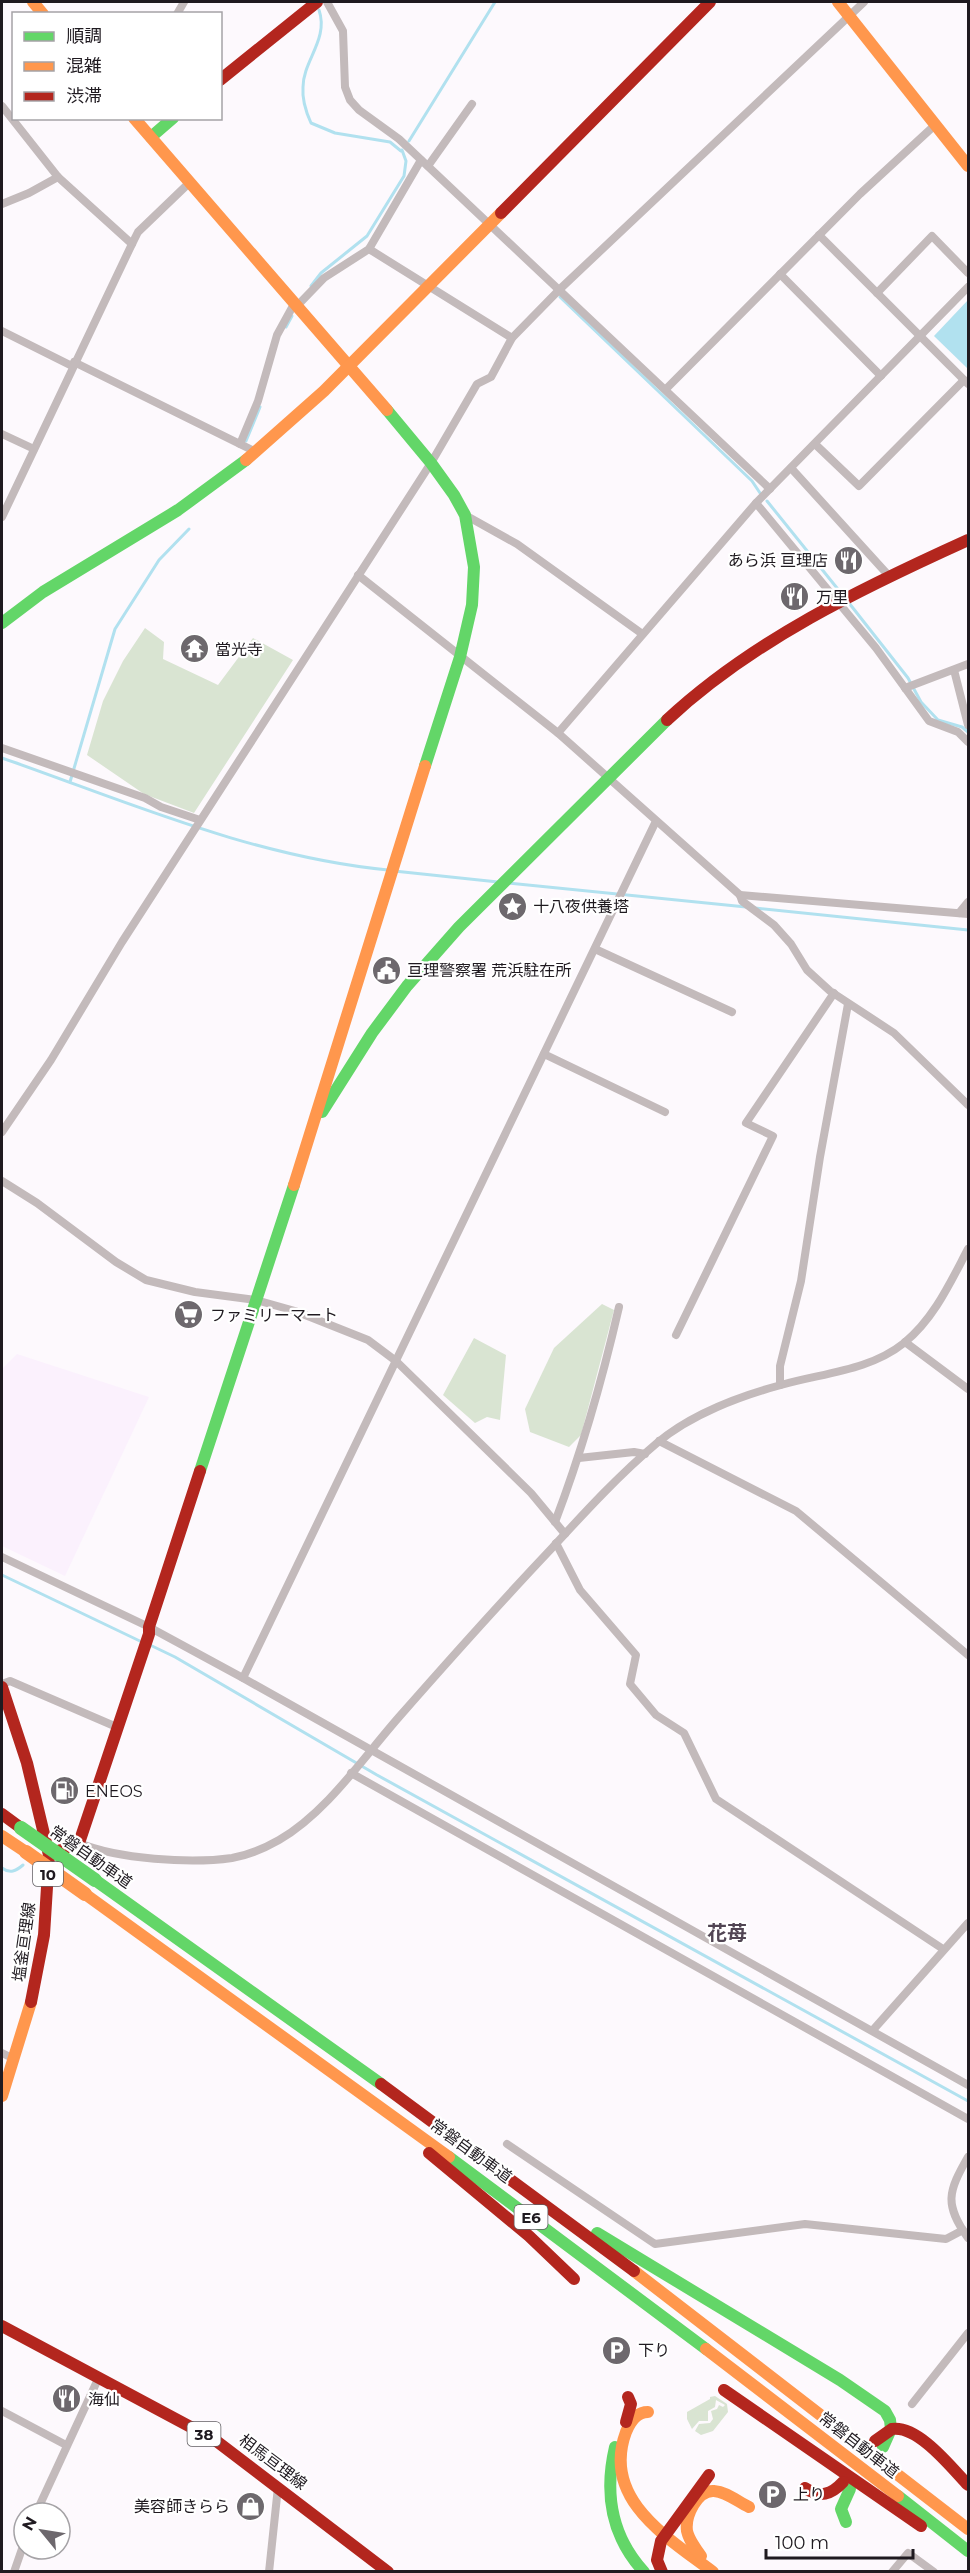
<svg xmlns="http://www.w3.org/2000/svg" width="970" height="2573" font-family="Montserrat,'Noto Sans JP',sans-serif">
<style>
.built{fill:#fbf1fd}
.green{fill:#d9e4d2}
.water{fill:#b1e1ef}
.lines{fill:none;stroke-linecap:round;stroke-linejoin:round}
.stream{stroke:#b1e1ef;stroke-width:3}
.street{stroke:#c3babb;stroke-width:8}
.fast{stroke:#63d668;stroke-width:12}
.slow{stroke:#ff974d;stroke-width:12}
.jam{stroke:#b3261e;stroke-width:12}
.fast-bridge{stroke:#63d668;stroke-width:14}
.slow-bridge{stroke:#ff974d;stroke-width:14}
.labels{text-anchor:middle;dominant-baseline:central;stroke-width:4.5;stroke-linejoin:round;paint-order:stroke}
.shield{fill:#fff;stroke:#625f63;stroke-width:1.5}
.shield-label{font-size:15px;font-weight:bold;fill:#1f1a20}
.poi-label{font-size:16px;fill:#1f1a20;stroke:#fff;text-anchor:start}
.street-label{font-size:16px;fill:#1f1a20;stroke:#fff}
.quarter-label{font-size:20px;font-weight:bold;fill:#514553;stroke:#fff}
</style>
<rect width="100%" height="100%" fill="#fdf9fd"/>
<path class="built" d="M17,1354l132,43 -84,179 -63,-30v-177z"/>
<g class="green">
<path d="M145,628l19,14 -1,17 55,26 35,-47 40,22 -99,153 -50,-19 -57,-39 16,-54 20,-40z"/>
<path d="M602,1304l12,6 -33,125 -12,12 -39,-15 -5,-23 29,-61z"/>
<path d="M474,1338l32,17 -6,65 -13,-3 -12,6 -32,-28z"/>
<path d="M715,2396l12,8 1,8 -15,19 -12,4 -6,-4 4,-7 11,-1 3,-4 -2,-8 6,-2 2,-4 4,2 2,-2 -9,-5 -1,7 -7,4v10h-9l-7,8 -5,-10v-7l23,-13v-2z"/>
</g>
<path class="water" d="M968,300v69l-34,-33z"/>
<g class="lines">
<g class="stream">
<path d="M319,10c10,29 -16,51 -16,77 -1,12 3,25 8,36l24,10 55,9 11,9"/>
<path d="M409,141l86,-139"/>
<path d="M311,286l10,-13 46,-37 37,-60 2,-15 -4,-11"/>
<path d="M560,297l192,184 8,12"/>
<path d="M286,327l6,-11"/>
<path d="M246,441l14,-34"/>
<path d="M767,501l78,97"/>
<path d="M849,603l59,75 13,24 17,18 24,7 6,5"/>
<path d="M2,758c126,44 251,99 386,112"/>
<path d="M70,782l45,-153 44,-69 30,-31"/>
<path d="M394,871l104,11"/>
<path d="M508,883l238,24"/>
<path d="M755,908l213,22"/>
<path d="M2,1575l142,68"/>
<path d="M150,1645l25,12 202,118 591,326"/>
<path d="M2,1868c8,6 14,3 21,-3"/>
</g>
<g class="street">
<path d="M327,2l16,29 2,56 5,13 9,10 40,29 371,350"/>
<path d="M177,14l7,-12"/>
<path d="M2,106l56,71 74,67"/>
<path d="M428,166l44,-62"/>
<path d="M2,204l27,-11 29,-16"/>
<path d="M819,235l149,149"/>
<path d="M369,249l143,89"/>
<path d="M780,274l101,102"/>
<path d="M877,293l55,-57 36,37"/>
<path d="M296,307l28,-29 45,-29 52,-89"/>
<path d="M2,331l70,35"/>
<path d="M74,362l182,90"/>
<path d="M666,389l194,-195 75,-69"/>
<path d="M2,434l32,15"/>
<path d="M240,444l18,-43 19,-66 17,-31"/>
<path d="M815,444l44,42 105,-106"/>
<path d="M791,468l98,108"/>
<path d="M756,503l120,145 53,73 29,11 10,10"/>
<path d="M465,515l52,29 124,89"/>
<path d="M2,517l130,-273 6,-12 50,-48"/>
<path d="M358,575l200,158 182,162 2,6 32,24 17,19 16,26 23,21 64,42 74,72"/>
<path d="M954,670l14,55"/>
<path d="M905,688l63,-24"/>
<path d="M558,733l198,-230 212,-216"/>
<path d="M2,748l143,50 16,9 39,13"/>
<path d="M740,895l228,19"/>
<path d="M959,913l9,-11"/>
<path d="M595,949l137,63"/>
<path d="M544,1054l121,58"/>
<path d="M2,1132l49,-72 71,-118 309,-479 46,-79 14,-7 21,-39 48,-49 304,-287"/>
<path d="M2,1181l35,22 79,59 30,18 49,12 61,8 39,11 73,29 28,21 135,132 34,41"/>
<path d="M676,1335l97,-199 -27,-13 88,-130"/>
<path d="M905,1342l63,47"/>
<path d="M780,1385v-19l21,-85 19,-124 28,-153"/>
<path d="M659,1441l137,70 172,144"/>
<path d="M579,1458l55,-6 11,2"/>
<path d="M555,1522c27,-71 47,-141 64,-215"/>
<path d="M556,1543l24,47 56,65 -6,29 26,31 28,18 32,66 227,150"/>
<path d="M2,1557l147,70 94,51 725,407"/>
<path d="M243,1678l413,-857"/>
<path d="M2,1684l8,-3 109,47"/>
<path d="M351,1773l617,346"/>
<path d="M79,1843c39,16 111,21 153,15 17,-3 33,-10 47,-18 47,-27 84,-82 120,-123 50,-57 101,-114 153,-169 34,-37 67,-73 105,-105 33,-28 83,-47 124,-58 41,-12 88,-14 123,-42 30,-24 47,-62 64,-94"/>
<path d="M873,2030l95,-107"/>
<path d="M2,2053l12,6"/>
<path d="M507,2144l148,100 150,-20 141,15 17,-9"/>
<path d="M968,2157c-20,35 -24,47 0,81"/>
<path d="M912,2404l56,-71"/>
<path d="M2,2411l64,34"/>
<path d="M36,2513l63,-136"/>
<path d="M14,2572l10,-29"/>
<path d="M269,2572l9,-85"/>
<path d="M892,2572l16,-19 26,19"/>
</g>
<g class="fast">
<path d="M151,137l22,-19"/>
<path d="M387,410l44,53 23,32 11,20 9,52 -2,38 -12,52 -35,109"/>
<path d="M2,623l41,-31 135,-82 68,-50"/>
<path d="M322,1112l50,-79 35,-47 52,-59 208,-207"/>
<path d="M200,1471l94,-286"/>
<path d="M95,1880l286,204"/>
<path d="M449,2157l257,192"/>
<path d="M597,2233l243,147 45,31 5,9 1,9 -8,18"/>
<path d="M615,2447c-11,47 -4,89 29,125"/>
<path d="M898,2496l70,55"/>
<path d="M846,2522l-5,-13 9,-20"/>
</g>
<g class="slow">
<path d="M33,2l10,12"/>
<path d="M838,2l130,164"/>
<path d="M134,118l253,292"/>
<path d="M246,460l78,-69 177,-178"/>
<path d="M294,1185l131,-419"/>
<path d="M2,1836l24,16"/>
<path d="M85,1894l364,263"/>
<path d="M2,2096l29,-94"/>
<path d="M634,2271l334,258"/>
<path d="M706,2349l192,147"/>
<path d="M648,2412c-12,0 -18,10 -22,20 -25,67 42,106 87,140"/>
<path d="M701,2556c-6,-8 -12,-16 -14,-25 -2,-15 10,-41 27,-40 13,1 24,11 35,16"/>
</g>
<g class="jam">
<path d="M220,80l97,-78"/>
<path d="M501,213l209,-211"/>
<path d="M667,720c86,-80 195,-132 301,-180"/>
<path d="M2,1687l25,76 22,92 -5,80 -13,67"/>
<path d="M2,1814l19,14"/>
<path d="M50,1854l29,-11 70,-209v-7l51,-156"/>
<path d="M381,2084l253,187"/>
<path d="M429,2153l100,83 45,43"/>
<path d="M2,2326l213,114 173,132"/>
<path d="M724,2390l197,136"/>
<path d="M626,2422l5,-18 -3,-7"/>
<path d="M875,2441l17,-12c26,-4 59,38 76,56"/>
<path d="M805,2488c15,10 26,7 38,-6"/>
<path d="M662,2572l-5,-12 4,-19 48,-66"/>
</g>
<path class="fast-bridge" d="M21,1828l74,52"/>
<path class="slow-bridge" d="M26,1852l59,42"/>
</g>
<defs>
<symbol id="restaurant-disc" viewBox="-11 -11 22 22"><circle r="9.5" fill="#6d686d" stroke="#fff"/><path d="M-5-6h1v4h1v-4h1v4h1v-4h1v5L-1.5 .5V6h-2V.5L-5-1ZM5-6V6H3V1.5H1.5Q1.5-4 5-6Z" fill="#fff"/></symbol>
<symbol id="temple-disc" viewBox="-11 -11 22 22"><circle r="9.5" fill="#6d686d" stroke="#fff"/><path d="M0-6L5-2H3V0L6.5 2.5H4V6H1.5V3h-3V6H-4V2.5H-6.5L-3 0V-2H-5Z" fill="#fff"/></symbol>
<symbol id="sight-disc" viewBox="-11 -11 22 22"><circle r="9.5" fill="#6d686d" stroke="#fff"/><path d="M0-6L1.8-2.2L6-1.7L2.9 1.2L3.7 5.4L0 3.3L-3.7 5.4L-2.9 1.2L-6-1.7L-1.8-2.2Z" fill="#fff"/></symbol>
<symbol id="civic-disc" viewBox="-11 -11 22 22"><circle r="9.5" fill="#6d686d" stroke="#fff"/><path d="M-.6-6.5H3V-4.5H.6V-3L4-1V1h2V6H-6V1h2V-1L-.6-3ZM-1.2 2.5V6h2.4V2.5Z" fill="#fff"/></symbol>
<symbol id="supermarket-disc" viewBox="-11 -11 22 22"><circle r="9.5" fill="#6d686d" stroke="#fff"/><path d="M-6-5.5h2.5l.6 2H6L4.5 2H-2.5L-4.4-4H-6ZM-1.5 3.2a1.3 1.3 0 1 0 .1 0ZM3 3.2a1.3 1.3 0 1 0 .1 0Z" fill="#fff"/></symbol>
<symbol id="fuel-disc" viewBox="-11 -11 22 22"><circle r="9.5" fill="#6d686d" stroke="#fff"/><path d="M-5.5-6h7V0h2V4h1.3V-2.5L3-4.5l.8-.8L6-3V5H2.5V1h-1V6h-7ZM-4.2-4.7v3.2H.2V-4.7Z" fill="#fff"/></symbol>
<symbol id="parking-disc" viewBox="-11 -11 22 22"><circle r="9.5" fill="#6d686d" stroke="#fff"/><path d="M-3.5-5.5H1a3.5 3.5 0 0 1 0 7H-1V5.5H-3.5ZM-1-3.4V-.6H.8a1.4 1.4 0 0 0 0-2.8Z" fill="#fff"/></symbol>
<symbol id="shop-disc" viewBox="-11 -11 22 22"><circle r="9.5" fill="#6d686d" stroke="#fff"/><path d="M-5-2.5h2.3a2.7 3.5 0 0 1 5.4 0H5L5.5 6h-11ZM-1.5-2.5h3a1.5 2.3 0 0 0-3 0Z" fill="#fff"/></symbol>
</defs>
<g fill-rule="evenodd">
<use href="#restaurant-disc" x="832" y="544" width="33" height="33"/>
<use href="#restaurant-disc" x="778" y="580" width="33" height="33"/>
<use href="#temple-disc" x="178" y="632" width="33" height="33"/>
<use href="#sight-disc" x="496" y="890" width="33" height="33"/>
<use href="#civic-disc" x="370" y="954" width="33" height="33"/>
<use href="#supermarket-disc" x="172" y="1298" width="33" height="33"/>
<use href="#fuel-disc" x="48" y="1774" width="33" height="33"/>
<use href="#parking-disc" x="600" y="2334" width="33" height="33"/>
<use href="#restaurant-disc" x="50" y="2382" width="33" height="33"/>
<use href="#parking-disc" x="756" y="2478" width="33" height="33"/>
<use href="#shop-disc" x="234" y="2490" width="33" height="33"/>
</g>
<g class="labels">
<g class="shield">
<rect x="33" y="1862" width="30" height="24" rx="4.5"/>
<rect x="514.5" y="2205" width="33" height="24" rx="4.5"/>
<rect x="187.5" y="2422" width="33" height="24" rx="4.5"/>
</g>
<g class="shield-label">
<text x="48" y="1874">10</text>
<text x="531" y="2217">E6</text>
<text x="204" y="2434">38</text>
</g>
<g class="poi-label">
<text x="828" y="560" text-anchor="end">あら浜 亘理店</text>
<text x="816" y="597">万里</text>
<text x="215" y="649">當光寺</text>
<text x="533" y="906">十八夜供養塔</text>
<text x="407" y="970">亘理警察署 荒浜駐在所</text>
<text x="210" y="1315">ファミリーマート</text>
<text x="85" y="1791">ENEOS</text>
<text x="638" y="2350">下り</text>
<text x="88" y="2399">海仙</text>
<text x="793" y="2494">上り</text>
<text x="230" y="2506" text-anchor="end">美容師きらら</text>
</g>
<g class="street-label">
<text transform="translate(91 1857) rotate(35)">常磐自動車道</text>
<text transform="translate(24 1942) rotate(-82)">塩釜亘理線</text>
<text transform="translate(471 2151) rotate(36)">常磐自動車道</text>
<text transform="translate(859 2445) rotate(38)">常磐自動車道</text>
<text transform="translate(273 2462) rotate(37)">相馬亘理線</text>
</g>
<g class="quarter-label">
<text x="727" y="1933">花苺</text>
</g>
</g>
<rect width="970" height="2573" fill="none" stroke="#1f1a20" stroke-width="6"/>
<rect x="12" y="12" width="210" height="108" fill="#ffffff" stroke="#a5a3a6" stroke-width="1.5"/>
<rect x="24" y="32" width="30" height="9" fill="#63d668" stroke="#a5a3a6" stroke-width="1.5"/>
<text x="66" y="42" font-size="18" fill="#1f1a20">順調</text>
<rect x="24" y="62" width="30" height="9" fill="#ff974d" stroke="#a5a3a6" stroke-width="1.5"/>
<text x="66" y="72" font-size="18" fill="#1f1a20">混雑</text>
<rect x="24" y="92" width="30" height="9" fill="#b3261e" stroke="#a5a3a6" stroke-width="1.5"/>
<text x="66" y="102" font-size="18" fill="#1f1a20">渋滞</text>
<g transform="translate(42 2531) rotate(300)"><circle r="28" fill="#ffffff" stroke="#a5a3a6" stroke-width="1.5"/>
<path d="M0-4.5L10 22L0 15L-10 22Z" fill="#6d686d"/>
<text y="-9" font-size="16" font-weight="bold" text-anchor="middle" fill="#1f1a20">N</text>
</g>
<path d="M766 2549v9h147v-9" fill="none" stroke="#1f1a20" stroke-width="3"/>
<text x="775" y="2549" font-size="18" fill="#1f1a20" stroke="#ffffff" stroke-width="4.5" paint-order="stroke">100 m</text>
</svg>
